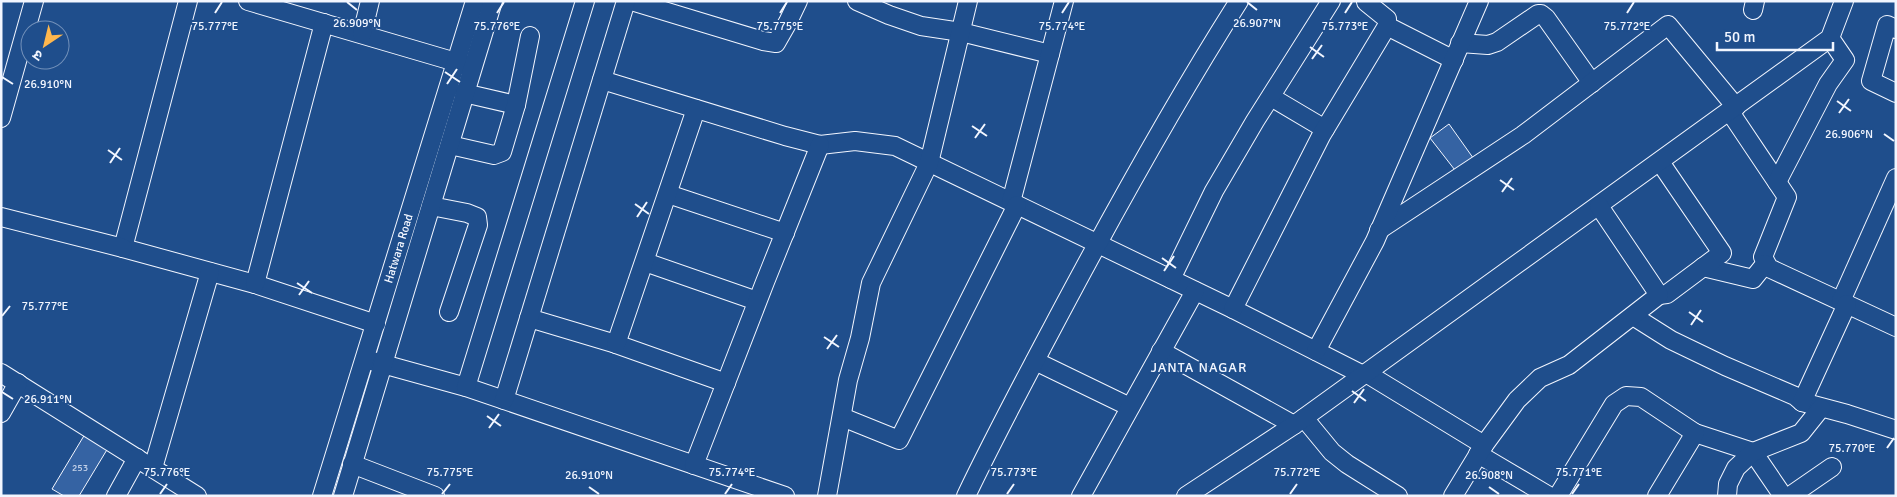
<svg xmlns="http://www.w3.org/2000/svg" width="1897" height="497" font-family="Signika,'Noto Sans Devanagari',sans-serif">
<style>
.building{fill:#3563a3;stroke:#f2f6ff}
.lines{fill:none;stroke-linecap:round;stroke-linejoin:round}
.minor-casing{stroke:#f2f6ff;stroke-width:20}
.minor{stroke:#1f4e8c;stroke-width:18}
.ticks{fill:none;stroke:#f2f6ff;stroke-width:2}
.labels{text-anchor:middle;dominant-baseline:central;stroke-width:4;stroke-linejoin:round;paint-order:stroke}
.number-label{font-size:10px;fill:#c3d1e8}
.street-label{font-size:12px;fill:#f2f6ff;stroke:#1f4e8c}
.neighbourhood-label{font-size:14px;letter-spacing:1px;fill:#f2f6ff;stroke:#1f4e8c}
.ticks-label{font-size:12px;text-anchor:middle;fill:#f2f6ff;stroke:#1f4e8c;stroke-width:4;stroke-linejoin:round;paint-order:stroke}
</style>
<rect width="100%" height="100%" fill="#1f4e8c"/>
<g class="building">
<path d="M1449,124l27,38 -18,12 -28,-36z"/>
<path d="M85,434l23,14 -29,48h-15l-12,-7z"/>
</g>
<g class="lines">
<defs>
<g id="minor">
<path d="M188,1l-65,247 132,36 121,40"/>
<path d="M248,1l218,64"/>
<path d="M631,1l132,40 13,2 12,-21 10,-21"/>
<path d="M857,1l32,14 32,11 40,6 89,22"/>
<path d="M1753,10l2,-9"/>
<path d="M1387,26l67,34"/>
<path d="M1896,29l-9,-4 -16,56 25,12"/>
<path d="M362,34l8,-33"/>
<path d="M1460,43l28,2 9,-3 41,-28h3l5,4 46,65"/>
<path d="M602,80l183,56 35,9 35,-4 40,5 338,163 130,66"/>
<path d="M464,93l52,12"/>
<path d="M1271,97l54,32"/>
<path d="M1730,112l57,85 -24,60 6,11 127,59"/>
<path d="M1,118l33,-117"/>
<path d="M450,145l44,10 8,-3 14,-47 14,-69"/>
<path d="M1777,182l51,-98 17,-24 -15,-22"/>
<path d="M668,194l117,39"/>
<path d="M1011,202l53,-201"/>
<path d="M431,206l36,7 10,4 1,8 -29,87"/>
<path d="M1,217l122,31"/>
<path d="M1379,230l144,-95 145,-110 68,82"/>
<path d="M645,262l112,39"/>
<path d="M1703,267l50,12 12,-15"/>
<path d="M1171,279l43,-88 41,-70 76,-120"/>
<path d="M255,284l69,-261"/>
<path d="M1659,295l8,-1 55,-41 -62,-91"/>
<path d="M1841,301l55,-123"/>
<path d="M1233,309l89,-175 65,-108v-7l-21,-17"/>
<path d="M1633,316l38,24 54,26 70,30 7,6 45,12 49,16"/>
<path d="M529,318l87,26 110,39"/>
<path d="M616,344l80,-235"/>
<path d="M1161,351l133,74"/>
<path d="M1316,351l59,-110 104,-240"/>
<path d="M372,361l94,26 319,109"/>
<path d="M1035,361l95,46"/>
<path d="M1,373l196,123"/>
<path d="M1366,373l118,72"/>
<path d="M466,387l119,-386"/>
<path d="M504,400l122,-399"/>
<path d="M1802,402l45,-98"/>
<path d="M1,413l17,-30"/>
<path d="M842,417l57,23 118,-235"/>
<path d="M1304,418l28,34 15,12 51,32"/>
<path d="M1695,433l58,19 30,44"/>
<path d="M1478,454l71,42"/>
<path d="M352,464l83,32"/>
<path d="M694,465l71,-183 55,-137"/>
<path d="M153,468l57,-196"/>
<path d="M116,496l21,-38"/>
<path id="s1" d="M322,496l153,-495"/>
<path d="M343,496l150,-495"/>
<path d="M827,496l21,-116 12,-42 11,-55 58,-120 39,-162"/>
<path d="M966,496c31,-65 65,-128 99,-192 55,-103 111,-204 174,-303"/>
<path d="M1081,496l114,-205"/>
<path d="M1186,496l108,-71 536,-387 14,-37"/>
<path d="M1453,496l31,-51 33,-45 23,-22 29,-13 90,-70 -60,-89"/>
<path d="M1558,496l56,-92 12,-8 15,1 54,36 -38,63"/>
<path d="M1727,496l1,-12 8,-16 17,-16 48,-19 20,-25"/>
<path d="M1790,496l42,-29"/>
</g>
</defs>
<use href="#minor" class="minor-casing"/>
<use href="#minor" class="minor"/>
</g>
<path class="ticks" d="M347,2l10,8M1247,2l10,8M215,13l7,-11M497,13l7,-11M780,13l7,-11M1062,13l7,-11M1345,13l7,-11M1627,13l7,-11M1310,47l14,10M1312,59l10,-14M445,72l15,10M2,77l11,7M447,84l10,-15M1837,101l14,10M1839,113l10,-14M972,126l15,10M1884,134l10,7M975,138l10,-14M108,150l14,10M110,163l10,-15M1500,180l14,10M1502,192l10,-14M635,204l14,10M637,217l10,-15M1162,258l14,10M1164,271l10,-15M297,283l15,10M299,295l10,-14M1689,312l14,10M2,316l8,-10M1691,325l10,-15M824,337l15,10M827,349l10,-14M1352,391l14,10M2,392l11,7M1354,403l10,-14M487,416l14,10M489,428l10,-14M1887,448l7,-10M589,487l10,7M1489,487l10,7M160,494l7,-10M442,494l8,-10M725,494l7,-10M1007,494l7,-10M1290,494l7,-10M1572,494l7,-10"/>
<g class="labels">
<g class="number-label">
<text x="80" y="468">253</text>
</g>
<g class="street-label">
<text stroke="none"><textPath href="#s1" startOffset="259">Hatwara Road</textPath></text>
</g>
<g class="neighbourhood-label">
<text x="1199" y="367">JANTA NAGAR</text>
</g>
</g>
<g class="ticks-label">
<text x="357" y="27">26.909°N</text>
<text x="1257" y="27">26.907°N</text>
<text x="215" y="30">75.777°E</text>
<text x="497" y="30">75.776°E</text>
<text x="780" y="30">75.775°E</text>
<text x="1062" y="30">75.774°E</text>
<text x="1345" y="30">75.773°E</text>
<text x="1627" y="30">75.772°E</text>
<text x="48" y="88">26.910°N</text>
<text x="1849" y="138">26.906°N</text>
<text x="45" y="310">75.777°E</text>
<text x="48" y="403">26.911°N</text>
<text x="1852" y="452">75.770°E</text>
<text x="167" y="476">75.776°E</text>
<text x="450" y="476">75.775°E</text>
<text x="732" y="476">75.774°E</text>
<text x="1014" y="476">75.773°E</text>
<text x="1297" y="476">75.772°E</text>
<text x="1579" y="476">75.771°E</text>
<text x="589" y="479">26.910°N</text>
<text x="1489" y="479">26.908°N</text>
</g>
<rect width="1897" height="497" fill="none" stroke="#f2f6ff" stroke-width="5"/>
<g transform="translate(45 45) rotate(215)"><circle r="24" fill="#1f4e8c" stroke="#7391ba"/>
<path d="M0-4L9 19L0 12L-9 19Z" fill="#ffb74d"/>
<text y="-8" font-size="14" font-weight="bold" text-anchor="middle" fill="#f2f6ff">उ</text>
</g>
<path d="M1717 42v8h116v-8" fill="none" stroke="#f2f6ff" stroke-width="2.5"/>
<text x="1724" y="42" font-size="15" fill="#f2f6ff" stroke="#1f4e8c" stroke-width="4" paint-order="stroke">50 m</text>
</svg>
